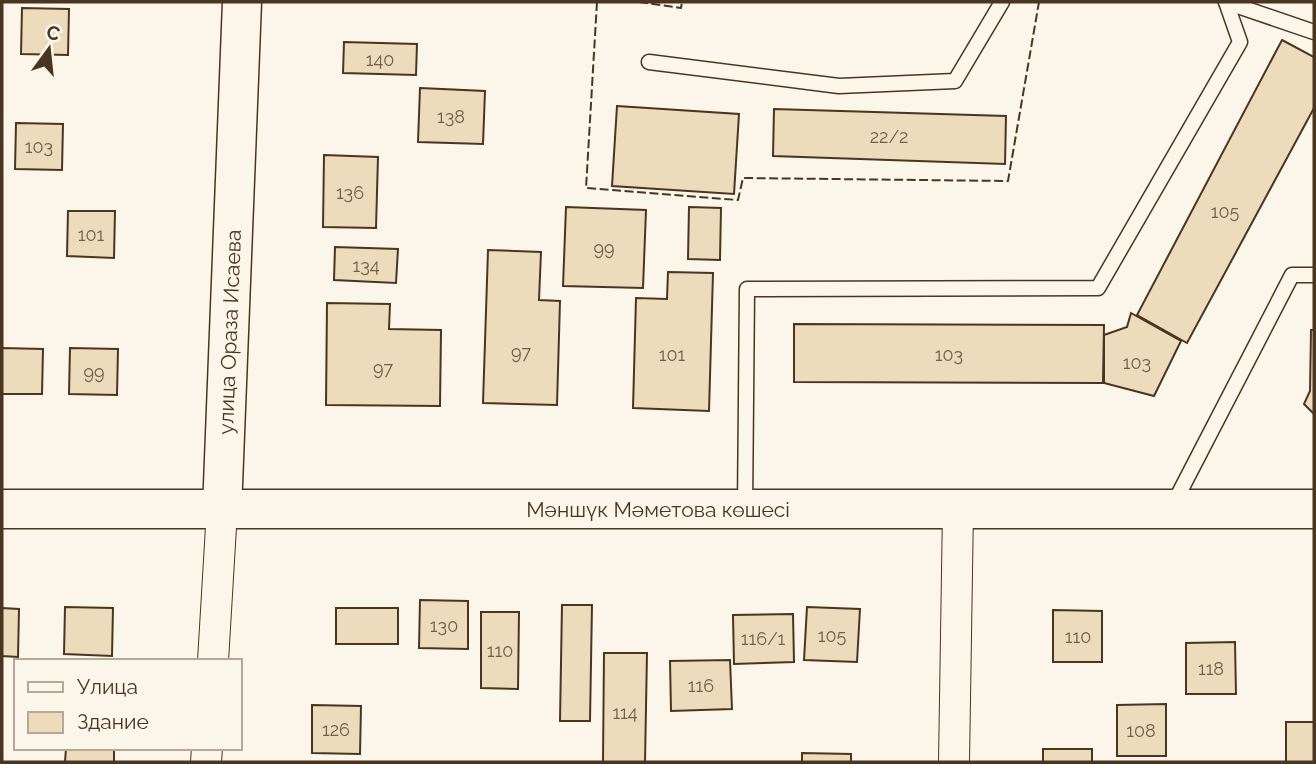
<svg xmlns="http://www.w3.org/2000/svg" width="1316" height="764" font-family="Raleway,sans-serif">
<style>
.building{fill:#ecdcbc;stroke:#4a3520;stroke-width:2}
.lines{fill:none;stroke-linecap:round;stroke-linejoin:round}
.lane-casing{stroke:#4a3520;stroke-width:17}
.street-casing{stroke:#4a3520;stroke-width:32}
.secondary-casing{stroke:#4a3520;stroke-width:41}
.primary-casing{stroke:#4a3520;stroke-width:41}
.lane{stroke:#fbf6e9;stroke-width:14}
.street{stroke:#fbf6e9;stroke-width:30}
.secondary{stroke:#fbf6e9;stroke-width:38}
.primary{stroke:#fbf6e9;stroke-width:38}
.fence{stroke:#4a3520;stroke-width:2;stroke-dasharray:9 3.5;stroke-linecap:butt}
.labels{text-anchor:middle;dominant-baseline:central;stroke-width:5;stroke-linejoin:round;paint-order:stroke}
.number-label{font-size:18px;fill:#725f47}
.street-label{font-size:21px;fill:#4a3520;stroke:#fbf6e9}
</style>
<rect width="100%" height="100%" fill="#fbf6e9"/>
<g class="building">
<path d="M22,8l47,1 -1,46 -47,-1z"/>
<path d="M1282,40l32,17v51l-127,235 -50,-28z"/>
<path d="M344,42l73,2 -1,31 -73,-2z"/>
<path d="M420,88l65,3 -2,53 -65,-2z"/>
<path d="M617,106l122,8 -5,80 -122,-8z"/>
<path d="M774,109l232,7 -1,48 -232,-8z"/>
<path d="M16,123l47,1 -1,46 -47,-1z"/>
<path d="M324,155l54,2 -2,71 -53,-1z"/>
<path d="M566,207l80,3 -3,78 -80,-2z"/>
<path d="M689,207l32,1 -1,52 -32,-1z"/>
<path d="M68,211h47l-1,47 -47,-2z"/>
<path d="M335,247l63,2 -2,34 -62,-3z"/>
<path d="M488,250l53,2 -2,48 21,1 -3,104 -74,-2z"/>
<path d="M668,272l45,1 -4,138 -76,-3 3,-110 31,1z"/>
<path d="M327,303l63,1 -1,25 52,1 -1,76 -114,-1z"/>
<path d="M1131,313l50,28 -27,55 -50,-13v-48l23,-8z"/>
<path d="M794,324l310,1 -1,58 -309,-1z"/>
<path d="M1311,330h3v84l-10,-10 6,-13z"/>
<path d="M2,348l41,1 -1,45h-40z"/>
<path d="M70,348l48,1 -1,46 -48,-1z"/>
<path d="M420,600l48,1v48l-49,-1z"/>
<path d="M562,605h30l-2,116h-30z"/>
<path d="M65,607l48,1 -1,48 -48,-2z"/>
<path d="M807,607l53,2 -3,53 -53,-2z"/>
<path d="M2,608l17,1 -1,48 -16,-1z"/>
<rect x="336" y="608" width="62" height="36"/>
<path d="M1053,610l49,1v51h-49z"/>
<path d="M481,612h38l-1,77 -37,-1z"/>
<path d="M793,614l1,48 -60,2 -1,-49z"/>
<path d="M1235,642l1,52h-50v-51z"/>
<path d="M604,653h43l-2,109h-42z"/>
<path d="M730,660l2,49 -61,2 -1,-50z"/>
<path d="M1166,704v52h-49v-51z"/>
<path d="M312,705l49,1 -1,48 -48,-1z"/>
<rect x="1286" y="722" width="28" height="40"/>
<path d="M66,748h48v14h-49z"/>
<rect x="1043" y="749" width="49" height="13"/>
<path d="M802,753l49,1v8h-49z"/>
</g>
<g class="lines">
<defs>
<g id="lane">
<path d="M1226,2l88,30"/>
<path d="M649,62l190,24 116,-5 47,-79"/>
<path d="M1173,505l119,-230h22"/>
<path d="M745,508l2,-219 351,-1 142,-246 -14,-40"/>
</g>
<g id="street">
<path d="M213,661l9,-151"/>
<path d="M206,762l1,-14"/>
<path d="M954,762l4,-253"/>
</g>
<g id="secondary">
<path id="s1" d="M222,510l20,-508"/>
</g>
<g id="primary">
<path id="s2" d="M2,509h1312"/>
</g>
</defs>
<use href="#lane" class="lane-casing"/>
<use href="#street" class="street-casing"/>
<use href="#secondary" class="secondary-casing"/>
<use href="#primary" class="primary-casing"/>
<use href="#lane" class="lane"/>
<use href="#street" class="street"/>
<use href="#secondary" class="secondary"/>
<use href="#primary" class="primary"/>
<g class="fence">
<path d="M597,2l-11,186 152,12 5,-22 265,3 31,-179"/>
<path d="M639,2l42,6 1,-6"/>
</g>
</g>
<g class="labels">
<g class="number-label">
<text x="380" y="59">140</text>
<text x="451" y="116">138</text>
<text x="889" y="136">22/2</text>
<text x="39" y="146">103</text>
<text x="350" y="192">136</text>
<text x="1225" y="211">105</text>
<text x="91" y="234">101</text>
<text x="604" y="248">99</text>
<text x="366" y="265">134</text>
<text x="521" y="352">97</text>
<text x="672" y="354">101</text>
<text x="949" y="354">103</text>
<text x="1137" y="362">103</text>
<text x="383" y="368">97</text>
<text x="94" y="372">99</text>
<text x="444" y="625">130</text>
<text x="832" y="635">105</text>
<text x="1078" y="636">110</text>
<text x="763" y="638">116/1</text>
<text x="500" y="650">110</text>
<text x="1211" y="668">118</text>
<text x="701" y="685">116</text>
<text x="625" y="712">114</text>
<text x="336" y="729">126</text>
<text x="1141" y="730">108</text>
</g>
<g class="street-label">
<text stroke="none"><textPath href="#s1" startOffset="178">улица Ораза Исаева</textPath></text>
<text stroke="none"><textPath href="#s2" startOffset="656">Мәншүк Мәметова көшесі</textPath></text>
</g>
</g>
<rect width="1316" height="764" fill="none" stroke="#4a3520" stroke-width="7"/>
<rect x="14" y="659" width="228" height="91" fill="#fbf6e9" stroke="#b4a999" stroke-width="2"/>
<rect x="28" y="682" width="35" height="10" fill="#fbf6e9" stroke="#b4a999" stroke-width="2"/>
<text x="77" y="694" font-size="21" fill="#4a3520">Улица</text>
<rect x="28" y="712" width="35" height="21" fill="#ecdcbc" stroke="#b4a999" stroke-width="2"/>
<text x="77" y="729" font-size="21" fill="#4a3520">Здание</text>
<g transform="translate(49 49) rotate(15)" stroke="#fbf6e9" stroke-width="5" paint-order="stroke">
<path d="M0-5L12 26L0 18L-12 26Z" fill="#4a3520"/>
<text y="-10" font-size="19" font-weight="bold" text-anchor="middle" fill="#4a3520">С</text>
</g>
</svg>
